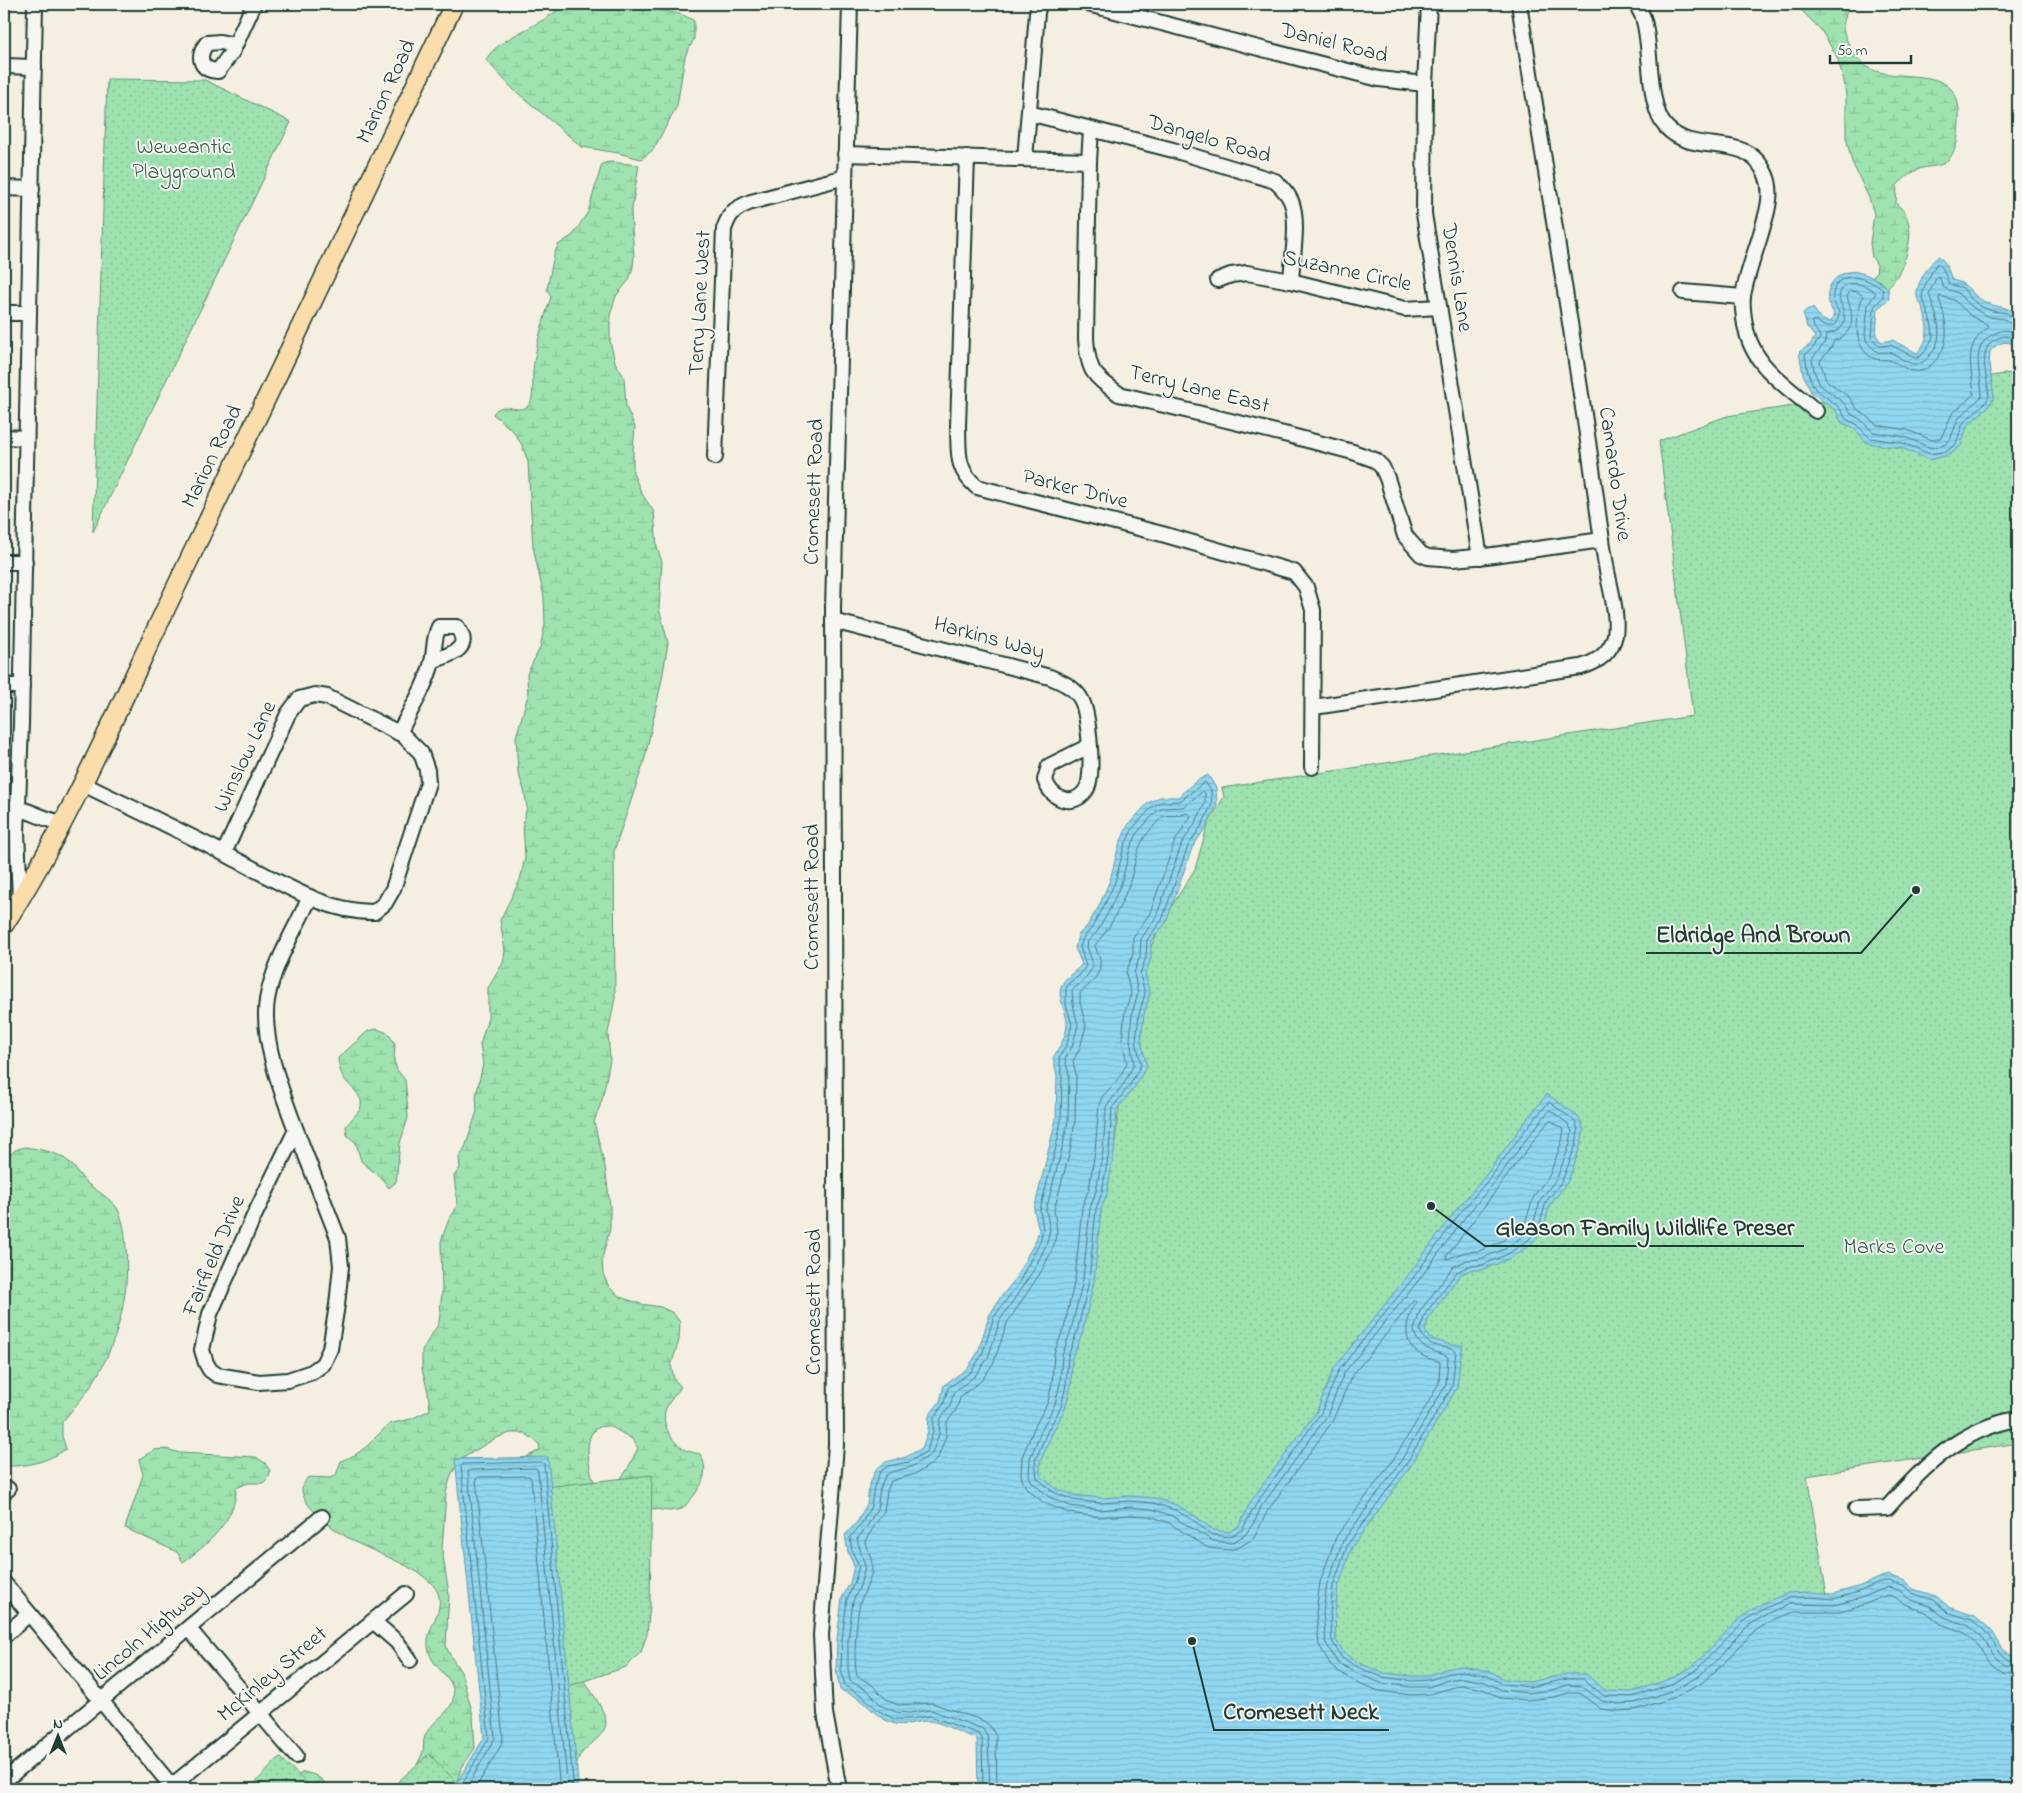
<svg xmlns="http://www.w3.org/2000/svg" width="2022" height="1793" font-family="'Indie Flower',sans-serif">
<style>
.wetland{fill:url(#wetland-marsh);stroke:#5e9072;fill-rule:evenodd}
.park{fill:url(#park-dots);stroke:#5e9072}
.water{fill:url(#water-rules);stroke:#6399a5}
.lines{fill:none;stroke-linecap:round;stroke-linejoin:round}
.shore{stroke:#4c7b80;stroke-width:1}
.minor-casing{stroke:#1f3d34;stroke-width:18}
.major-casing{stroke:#1f3d34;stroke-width:21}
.minor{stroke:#f6f6f2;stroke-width:14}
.major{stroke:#fbddab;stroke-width:18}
.labels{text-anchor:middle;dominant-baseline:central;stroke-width:4;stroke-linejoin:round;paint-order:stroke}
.street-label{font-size:22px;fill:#1f3d34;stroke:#f6f6f2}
.park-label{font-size:22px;fill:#385e4d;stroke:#f6f6f2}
.leader{fill:none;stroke:#1f3d34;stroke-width:2}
.callout-dot{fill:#1f3d34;stroke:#f6f6f2;stroke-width:2}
.callout-label{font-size:24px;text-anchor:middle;font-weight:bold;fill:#1f3d34;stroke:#f6f6f2;stroke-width:4;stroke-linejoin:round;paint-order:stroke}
</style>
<defs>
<pattern id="wetland-marsh" width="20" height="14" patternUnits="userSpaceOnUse" patternTransform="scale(1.25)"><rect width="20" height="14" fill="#9ee3af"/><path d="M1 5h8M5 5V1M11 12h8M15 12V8" fill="none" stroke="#88c497"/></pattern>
<pattern id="park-dots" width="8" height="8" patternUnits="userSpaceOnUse" patternTransform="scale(1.25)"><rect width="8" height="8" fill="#9ee3af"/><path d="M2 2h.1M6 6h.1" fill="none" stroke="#88c497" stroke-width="1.8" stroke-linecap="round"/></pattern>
<pattern id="water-rules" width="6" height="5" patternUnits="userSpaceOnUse" patternTransform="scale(1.25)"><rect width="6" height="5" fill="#90d7f1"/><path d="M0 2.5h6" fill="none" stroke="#7cb9cf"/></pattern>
</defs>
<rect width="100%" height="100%" fill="#f5efe2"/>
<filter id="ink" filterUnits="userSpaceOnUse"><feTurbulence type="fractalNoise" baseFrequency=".02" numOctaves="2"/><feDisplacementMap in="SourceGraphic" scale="10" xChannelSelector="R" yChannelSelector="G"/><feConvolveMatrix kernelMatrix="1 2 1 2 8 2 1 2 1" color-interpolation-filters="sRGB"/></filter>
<g filter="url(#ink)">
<g class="wetland">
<path d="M562,4c37,0 67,-1 103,7 11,2 21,4 29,10v18l-9,17 -8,50 -24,44 -12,9 -23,-6 -36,-6 -69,-58 -27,-29c11,-23 57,-34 76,-54z"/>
<path d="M1795,4h50c4,7 -1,14 -2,22 0,11 11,29 19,37 28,27 102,-9 97,59 -1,14 -1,28 -12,39 -6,6 -16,5 -25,7 -10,3 -17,10 -25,17l-1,18c3,3 6,6 8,9 14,21 0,59 -16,76l-8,-7 -8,-3 4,-5 1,-8 -5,-8 -2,-14 4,-29 -5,-16 -17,-36 -6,-25v-40l-2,-16 -7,-24 -16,-27z"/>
<path d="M609,162l30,3 -8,49 3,42 -1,11 -4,13 -13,16 -6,19v26l5,21 9,15 2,30 9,20 -2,23v23l9,21 12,18 3,35 5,15 -3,46 9,35 -6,36 -18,83 -30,89 1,147 -7,35 2,27 -8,40 -8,22 11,45 5,38v23l-8,31 1,15 6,13 11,10 21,7 20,3 12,6 7,9 -1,18 -8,26 3,13 7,8c-4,6 -11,13 -14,19 -8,16 4,36 18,44 5,2 11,3 15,4 13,22 -4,40 -18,55l-13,2 -20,-3 -70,166c8,11 26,35 27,48 0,15 -22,24 -28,37 -2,6 -1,14 -2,20l-56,-319 20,-10 -1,-6 -14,-11h-15l-16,6 -34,21 -9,15 -5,18 -4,57 7,44 -3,52 4,9 11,17 12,43 2,33 -14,21 -6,20 -38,-24c2,-5 5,-9 6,-14 1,-5 0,-11 2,-15 7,-18 33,-24 28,-47 -4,-17 -27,-24 -25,-49 2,-16 16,-31 10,-47 -9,-23 -63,-40 -83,-51 -16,-9 -52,-33 -53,-52 0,-5 4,-10 6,-13l23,1 5,-3 5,-14 14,-6 11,-8 23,-23 22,-5 19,-9 -2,-18 -6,-23v-19l17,-27 3,-31 -1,-51 8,-22 5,-7 3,-8 -3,-28 6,-8 -1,-10 7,-13 11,-34 -1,-15 7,-32 -3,-19 8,-27v-30l15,-25 2,-12 -5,-31 20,-40 5,-22 -2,-35 4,-16 -3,-17 -6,-18 -2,-35 12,-42 -1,-21 13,-26 5,-24 -1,-27 -11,-50 -5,-85 -6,-17 -9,-14 -20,-17c9,-15 24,1 35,-8 7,-6 4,-25 5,-34 2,-25 10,-50 18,-75l-4,-8 7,-34 4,-10 15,-10 15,-23 14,-48zM610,1426l22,13 6,9 -11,22 -11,15 -19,3c-7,-12 -15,-48 -2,-58 4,-4 10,-4 15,-4z"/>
<path d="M377,1029l11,4 7,11 -1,17 3,9 8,10 2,18 1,20 -8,25 -4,39 -7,6 -7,-9 -21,-18 -5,-18 -9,-8 -1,-9c4,-5 9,-10 13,-15 8,-13 -7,-22 -14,-31 -5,-7 -6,-14 -7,-22l30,-27z"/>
<path d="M25,1147c18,3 36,5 48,19 5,6 9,13 15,18 9,7 23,15 29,24 7,12 8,27 9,41 4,47 -9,97 -35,137 -9,13 -19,24 -29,36v14l4,13c-19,13 -39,18 -62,17v-306l11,-10z"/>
<path d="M166,1449l14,4 76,4 9,6 5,8 -1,6 -6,6h-15l-12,5c1,30 -29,58 -53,74l-6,-10 -52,-24 18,-53 -4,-16 15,-9z"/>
<path d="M303,1772c13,2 19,6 26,17h-41l7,-11z"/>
</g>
<g class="park">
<path d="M107,79l98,1 86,42 -198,410z"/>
<path d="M2018,372v359l-5,5 5,5v702l-211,33 20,120v193h-723l-159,-277 152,-290 17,-75 5,-40 23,-141 21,-46 32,-51 13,-45 16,-27 -2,-9 471,-72 -34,-275 68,-25z"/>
<path d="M652,1475l-2,130 -3,29 -6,18 -15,15 -78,26 -3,-206z"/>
<path d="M429,1754l34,35h-73z"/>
<path d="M280,1757l33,32h-64z"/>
</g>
<g class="water">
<path d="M1939,256l7,8 6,16c18,3 18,15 33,22 14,7 20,2 33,14v46l-2,-1c1,-8 0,-12 -5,-18 -9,-2 -14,1 -21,8l-1,14 5,32 -5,9 -22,20 -6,20 -12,9 -20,5 -27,-12 -35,-5 -14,-16 -11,-4 -6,-12 -25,-19 -8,-18 -4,-22 11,-7 5,-8 -8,-10 -4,-14 5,-4 5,-1c6,8 8,13 18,14l3,-8c-2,-4 -6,-10 -6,-14 -3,-17 14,-31 29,-28 11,2 23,9 31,16l1,11 -11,9 -2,27 5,7 11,-2 25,13c14,-14 11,-29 5,-47 -2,-3 -5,-7 -5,-10 -2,-11 13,-34 22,-40z"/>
<path d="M1208,775l8,13 1,17 -11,22 -14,21 -26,75 -15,18v17l-6,16 5,20 -6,20 -3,27 6,25 -13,22 -17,21 -3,44 -7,41 -6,16 -7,72 -12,52 -10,24 -1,28 -6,23 -13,25 -12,28v13l15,13 19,7 27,3 29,-2 24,2 23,7 18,11 19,14 15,2 10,-6 12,-25 66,-90 17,-43 75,-94 48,-65 29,-34 35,-48 26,-33 28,20 5,6 4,10 -4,17 -8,24 -5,12 -17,22 -8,28 -12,12 -19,13 -29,12h-12l-10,5 -31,42 -4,13 4,8 22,7h12l-3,15 -3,28 -49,82 -56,77 -14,41 -3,25 1,27 9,14 16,10 23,9 28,3h15l18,-7 16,-3 29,5 14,8 25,3 38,-8h19l20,17 26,1 40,-14 21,-12 47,-48 23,-15 25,-10 23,-1 21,2 26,-7 20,-9 10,-3 18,6 7,8 23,7 13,11 26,9 15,13 11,19 10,7 7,1v133h-1040l-1,-51c-17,-3 -31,-15 -47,-17 -13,-1 -26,7 -38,2 -14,-5 -20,-14 -31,-23 -6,-4 -14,-7 -21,-10l-4,-21 1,-29 5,-42 8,-15 4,-17 -6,-14 -3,-17 12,-13 10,-18 2,-18 7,-17 10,-7 20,-5 16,-9 6,-17 1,-15 11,-15 4,-16 24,-17 10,-16 11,-36 11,-18 13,-16 23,-42 3,-10 -5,-20 22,-91 1,-44 -4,-17c6,-10 13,-21 14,-33 1,-12 -10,-24 -6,-38 3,-10 14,-14 21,-23l-7,-16 3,-13 9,-9 12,-20 11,-26 9,-35 9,-20 20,-22 12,-6h18l18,-16z"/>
<path d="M548,1457l30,326 -2,6h-123l31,-51 -29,-279z"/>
</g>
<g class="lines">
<g class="shore">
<path d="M1851,291l7,1 5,4c-7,18 -12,51 10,62 6,3 10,1 15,2 10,2 17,11 28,11 7,1 12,-3 17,-8 19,-18 14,-41 6,-64l1,-3 14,4 17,16 17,9v3c-26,17 -16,40 -14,66l-22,20 -11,24 -9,2 -25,-10 -30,-5 -21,-17 -7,-11 -23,-17 -6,-19 11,-13 3,-7c22,-9 20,-25 13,-44z"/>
<path d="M2018,320l-4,-1 -7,-6 -15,-2 -12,-5 -10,-8 -7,-10 -14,-4 -7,-17 -5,-4 -11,20 -4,12 10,31 1,11 -6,12 -6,7 -5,2 -25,-13 -12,1 -7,-8 2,-31 9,-10v-7c-12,-10 -38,-22 -48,-3 -1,3 -3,8 -2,12 0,5 5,9 6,14 0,5 -3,11 -7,13h-8l-9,-6 -3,1c-1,6 7,10 8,17l-7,10 -8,7 3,18 7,16 24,18 7,12 10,5 14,14 33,5 27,11 17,-3 9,-7 7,-21 22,-20 4,-6c-1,-20 -15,-52 12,-60 7,-2 13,1 17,7"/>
<path d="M2018,326l-6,-1 -8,-6 -14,-2 -12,-6 -12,-9 -8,-9 -14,-5 -5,-11 -2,-1 -8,18c7,20 18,45 0,62 -3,4 -7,8 -13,8 -9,0 -16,-7 -24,-11 -5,-2 -10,0 -15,-1l-10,-10 -2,-7 3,-30 8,-12c-12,-10 -33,-17 -37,4 5,18 13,32 -12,37l-3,10 -12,15 2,12 6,14 24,18 7,11 9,5 13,13 32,5 26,11 13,-3 6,-5 8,-21 24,-23c-1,-23 -14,-51 14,-63 7,-4 15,-3 22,1"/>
<path d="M1549,1121h3l12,9 -2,11 -12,33 -16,22 -9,27 -24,19 -22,9 -14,1 -18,7v-3z"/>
<path d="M459,1789l30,-51 -28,-272 2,-2 78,-2 3,2 29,318 -1,7"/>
<path d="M466,1789l29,-51 -27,-266 2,-2 66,-2 2,3 29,310 -2,8"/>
<path d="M475,1789l25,-42 3,-9 -27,-259 3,-2 50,-1 2,2 28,302 -1,9"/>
<path d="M983,1789l-1,-51 -3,-4 -49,-18 -20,3h-16l-15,-8 -16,-15 -18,-10 -4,-17 1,-29 5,-41 7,-15 5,-18 -7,-15 -2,-14 11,-12 10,-19 3,-19 6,-15 8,-6 21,-4 18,-11 6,-19 1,-14 10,-15 4,-15 23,-16 11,-17 12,-38 24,-33 22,-42 3,-13 -3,-19 17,-67 4,-23 1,-45 -3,-17 8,-14 5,-20 -6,-19v-16l3,-6 10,-7 7,-10 -6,-19 3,-9 8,-9 12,-21 12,-26 9,-35 9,-19 19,-21 9,-5 19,-1 25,-19 6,8 1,14 -10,21 -14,21 -26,74 -15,20 -1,17 -6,17 5,20 -6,20 -3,26 5,25 -11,20 -18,23 -3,44 -7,40 -6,17 -7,72 -12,51 -9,24 -2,29 -5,22 -14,25 -12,29 2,17 16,14 20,8 27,3 30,-2 23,2 22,7 18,10 19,15 18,2 12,-7 14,-26 65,-91 18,-43 74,-92 48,-66 29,-34 35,-48 24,-28 22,16 5,5 2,8 -2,14 -14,36 -16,21 -8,28 -11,11 -19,13 -26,11 -13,1 -12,6 -32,42 -5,16c7,20 21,14 36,21l-4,36 -48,80 -56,77 -15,42 -3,27 2,28 10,17 17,10 24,9 29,4 17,-1 18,-6 15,-3 26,5 15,8 26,3 38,-8h16l21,17 28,1 42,-14 21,-12 48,-49 22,-14 25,-10 21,-1 22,2 26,-7 20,-10 9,-1 15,4 9,8 21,7 14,12 25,8 14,12 12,19 11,9 9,1"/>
<path d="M990,1789l-2,-51 -5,-9 -52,-19 -22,3 -13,-1 -14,-6 -15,-16 -17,-9 -2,-13v-27l5,-40 7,-15 5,-20 -8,-27 9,-11 11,-19 3,-20 5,-13 6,-4 20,-5 21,-13 7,-20 1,-14 10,-14 4,-14 21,-16 13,-18 12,-38 35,-52 11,-23 4,-15 -4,-20 17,-65 5,-24 1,-46 -4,-16 7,-12 6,-22 -5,-21 -1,-14 12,-10 8,-11v-8l-5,-14 1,-6 9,-9 12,-21 12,-27 9,-35 8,-17 18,-20 7,-4 20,-1 20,-16 2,2v10l-9,19 -14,21 -26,74 -15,22 -1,17 -6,17 4,21 -6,19 -2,27 4,24 -9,18 -19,25 -3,44 -7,40 -6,17 -7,72 -12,50 -9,25 -2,29 -5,20 -13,25 -12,29 -1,18 3,6 17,15 21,9 30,4 30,-3 22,2 20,7 41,25 18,2 14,-8 10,-14 6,-14 66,-91 17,-43 74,-92 48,-65 29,-34 35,-48 20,-24 17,13 5,8 -2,13 -13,34 -16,21 -9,28 -9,9 -18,13 -25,10 -13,1 -14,7 -33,44 -6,19c4,21 19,19 34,27l-2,28 -47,79 -56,77 -16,43 -4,29 3,30 11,19 19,11 25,10 30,4h18l19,-7 14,-2 23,4 17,8 26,3 24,-3 16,-5 13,1 21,15 16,3 16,-1 43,-14 22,-13 21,-19 15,-18 12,-12 21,-14 23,-9 43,1 27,-7 27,-11 11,3 10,9 21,7 14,11 25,9 12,10 13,20 12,9 12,2"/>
<path d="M997,1789l-1,-52 -5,-10 -7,-6 -52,-18 -34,2 -11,-5 -16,-16 -14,-8c-4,-17 -1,-55 3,-73 4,-12 12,-23 12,-36 1,-9 -6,-17 -7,-26l19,-30 3,-20 4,-10 24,-7 17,-10 6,-6 8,-22 1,-14 9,-12 5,-14 21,-16 12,-18 13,-39 34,-51 12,-24 4,-17 -3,-21 17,-63 4,-26 1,-46 -3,-14 7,-13 6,-22 -6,-23v-10c9,-8 22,-18 20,-33 -1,-5 -4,-10 -5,-15 15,-16 25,-37 33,-58 9,-24 6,-41 25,-60 4,-4 6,-8 11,-11l17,-1 7,-2 3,3 -16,25 -25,72 -17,24v17l-7,19 5,21 -6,17 -3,29 5,23 -8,15 -17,19 -3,8 -4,46 -6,38 -7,18 -7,72 -11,49 -10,25 -2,30 -4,19 -13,24 -13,31 -1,18 2,7 4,7 17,14 25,10 30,4 31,-2 20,1 19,7 39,25 20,2 10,-2 16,-10 14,-28 64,-88 19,-45 63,-77 2,3c-10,15 -15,38 2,50 6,5 15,6 22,9l-1,21 -11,20 -35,57 -57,77 -16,45 -4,31 3,32 13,22 20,13 27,11 32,4 19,-1 32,-9 21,4 17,9 28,2 26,-3 15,-4h10l22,16 17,2 17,-1 44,-14 24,-14 22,-20 27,-29 20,-13 21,-8h43l27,-7 25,-10 7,2 10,8 21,7 15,12 24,9 10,8 14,21 14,10 15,2"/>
</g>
<defs>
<g id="minor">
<path d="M1088,4l291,75 46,5"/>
<path d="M1429,4l-4,80 -1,130 56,343"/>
<path d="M1636,4c3,5 7,11 8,17 8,28 3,86 22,106 30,32 79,1 100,48 7,16 2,35 -3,51 -6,23 -16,46 -20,70 -1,7 0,15 1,22 5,47 39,65 72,93"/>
<path d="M235,45l-15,-3 -13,1c-10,13 -8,27 11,28l14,-19 22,-48"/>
<path d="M4,66l30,1"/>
<path d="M1029,113l144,37 102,31c8,7 16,16 18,26 5,21 -1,52 -2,74"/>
<path d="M845,154l244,7 -3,177c2,34 7,37 33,56l169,41 65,17 22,8 7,7 5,11 18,58 16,18 7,3 25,2 33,-3 116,-16"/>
<path d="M967,157l-9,269c1,25 -3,43 19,61l185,47 132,38 12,15 7,23 -1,157"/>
<path d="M1025,159l12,-146 2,-9"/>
<path d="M1089,161l2,-31"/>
<path d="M4,188l28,1"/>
<path d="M1218,280l13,-5 16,-2 44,8 114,28 34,-2"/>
<path d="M1683,292l60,5"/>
<path d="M4,313h25"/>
<path d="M4,437l22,1"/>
<path d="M715,457l9,-228c6,-17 10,-20 27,-27l94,-25"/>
<path d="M4,562h21"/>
<path d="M833,621l217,56c12,5 24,10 31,22 8,14 14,79 5,91 -13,19 -35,9 -41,-10l4,-14 40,-20"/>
<path d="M4,686h18"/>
<path d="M1314,707l267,-40c17,-5 30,-14 34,-32 3,-20 -4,-44 -8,-64 -4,-24 -8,-49 -11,-74 -23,-165 -51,-329 -77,-493"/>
<path d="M399,733c11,-22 27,-47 33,-71 3,-13 1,-23 7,-35h18c17,23 -9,28 -25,34"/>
<path d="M83,784c47,23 94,45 140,69 46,22 99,60 151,59l11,-9 8,-14 35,-106 -1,-13 -6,-17 -18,-18 -76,-38 -12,-2 -16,4 -11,15 -64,139"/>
<path d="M4,807c23,0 36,12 58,16"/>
<path d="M20,899l-3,-66 4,-109 14,-720"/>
<path d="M296,1130l42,108 3,28 -4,39 -7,44 -7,15 -11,8 -24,8 -29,2 -42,-7 -7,-5 -4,-7 -4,-13 8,-36 44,-98 42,-86c-14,-37 -35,-90 -29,-130 6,-36 28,-70 43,-103"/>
<path d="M4,1492l4,-3"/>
<path d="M1856,1509l31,-1c36,-41 74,-80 131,-89"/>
<path d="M4,1583l170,206"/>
<path d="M373,1621l24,21 13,18"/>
<path d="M189,1629l107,127"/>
<path d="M4,1636l25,-22"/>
<path d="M4,1781l318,-264"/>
<path d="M168,1789l238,-195"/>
<path d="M839,1789l-14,-76 -4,-78 15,-190 -3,-838 17,-603"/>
</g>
<path id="major" d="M4,925c69,-109 119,-228 175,-344 92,-192 184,-385 275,-577"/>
</defs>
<use href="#minor" class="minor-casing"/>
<use href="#major" class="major-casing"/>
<use href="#minor" class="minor"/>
<use href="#major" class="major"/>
</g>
</g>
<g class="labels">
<g class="street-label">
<text transform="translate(1334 44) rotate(14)">Daniel Road</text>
<text transform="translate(387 92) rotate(-65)">Marion Road</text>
<text transform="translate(1209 140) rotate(16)">Dangelo Road</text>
<text transform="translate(1347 272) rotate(12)">Suzanne Circle</text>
<text transform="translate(1456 278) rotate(81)">Dennis Lane</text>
<text transform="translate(701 303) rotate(-87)">Terry Lane West</text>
<text transform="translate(1199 390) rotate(14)">Terry Lane East</text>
<text transform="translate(213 457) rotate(-64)">Marion Road</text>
<text transform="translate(1614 474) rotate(82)">Camardo Drive</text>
<text transform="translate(1075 490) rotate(14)">Parker Drive</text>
<text transform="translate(815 492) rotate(-88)">Cromesett Road</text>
<text transform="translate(989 639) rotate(15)">Harkins Way</text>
<text transform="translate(246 757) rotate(-65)">Winslow Lane</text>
<text transform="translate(813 897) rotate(-90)">Cromesett Road</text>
<text transform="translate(215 1256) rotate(-67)">Fairfield Drive</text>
<text transform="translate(815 1302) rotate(-90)">Cromesett Road</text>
<text transform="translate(150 1633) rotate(-40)">Lincoln Highway</text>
<text transform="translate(273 1675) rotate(-40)">McKinley Street</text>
</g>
<g class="park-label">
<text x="184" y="148">Weweantic<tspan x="184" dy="25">Playground</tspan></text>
<text x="1894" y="1248">Marks Cove</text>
</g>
</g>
<path class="leader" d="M1916 890L1861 953H1646M1431 1206L1485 1246H1804M1192 1641L1214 1730H1389"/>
<g class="callout-dot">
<circle cx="1916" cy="890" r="5"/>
<circle cx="1431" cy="1206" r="5"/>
<circle cx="1192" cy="1641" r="5"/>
</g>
<g class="callout-label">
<text x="1753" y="942">Eldridge And Brown</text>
<text x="1645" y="1235">Gleason Family Wildlife Preser</text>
<text x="1301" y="1719">Cromesett Neck</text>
</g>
<rect width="2022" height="1793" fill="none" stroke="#f6f6f2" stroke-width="20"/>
<rect x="10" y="10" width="2002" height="1773" fill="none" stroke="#1f3d34" stroke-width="2" filter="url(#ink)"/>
<g transform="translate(58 1736)" stroke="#f6f6f2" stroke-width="4" paint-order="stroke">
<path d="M0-4L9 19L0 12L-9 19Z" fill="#1f3d34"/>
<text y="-8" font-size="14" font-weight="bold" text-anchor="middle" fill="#1f3d34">N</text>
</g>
<path d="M1830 55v8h81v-8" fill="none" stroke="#1f3d34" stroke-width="2.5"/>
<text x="1837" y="55" font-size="15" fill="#1f3d34" stroke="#f6f6f2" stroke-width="4" paint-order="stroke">50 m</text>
</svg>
